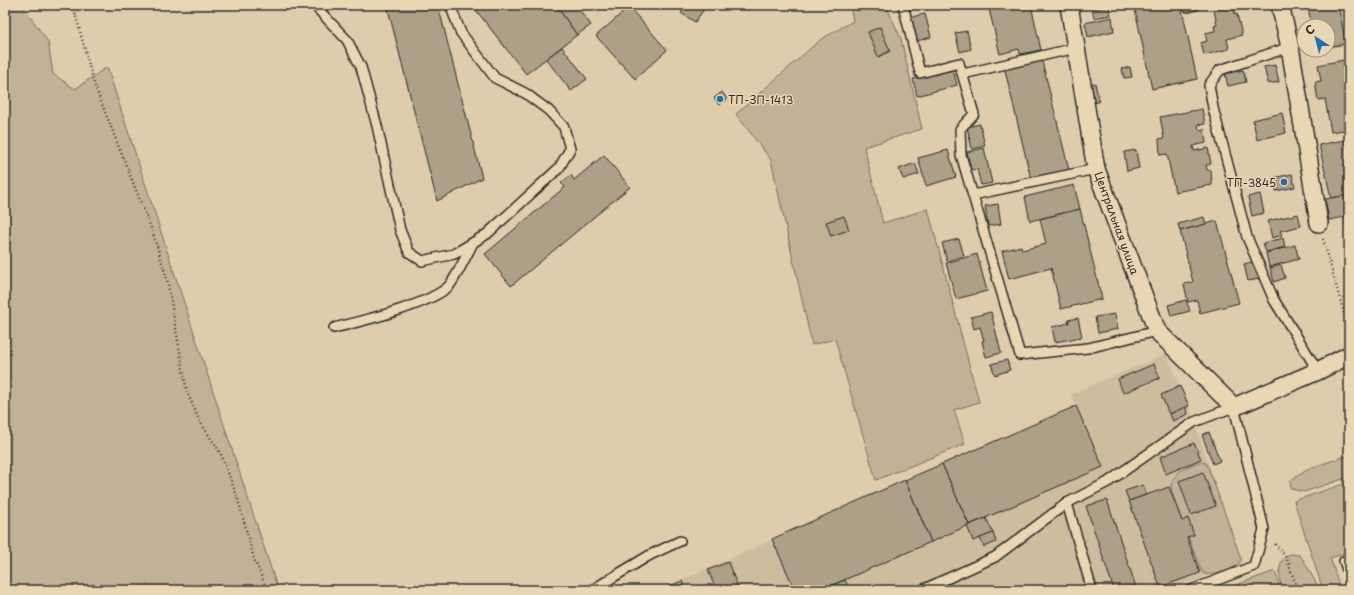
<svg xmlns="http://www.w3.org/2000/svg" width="1354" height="595" font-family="'Playpen Sans',sans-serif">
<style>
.built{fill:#ccbd9f}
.green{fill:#c0b296;stroke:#766e60}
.building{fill:#aca088;stroke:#2b2b2b}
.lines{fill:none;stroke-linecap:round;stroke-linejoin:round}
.service-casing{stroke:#2b2b2b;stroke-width:12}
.minor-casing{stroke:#2b2b2b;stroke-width:20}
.path{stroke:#2b2b2b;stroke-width:2.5;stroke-dasharray:1 3;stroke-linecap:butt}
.service{stroke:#e9d7b4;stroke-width:9}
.minor{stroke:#e9d7b4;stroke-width:17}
.poi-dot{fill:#1f6fb2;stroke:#e9d7b4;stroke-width:1.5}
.labels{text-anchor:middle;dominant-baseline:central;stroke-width:3;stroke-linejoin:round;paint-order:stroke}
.poi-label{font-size:11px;fill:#2b2b2b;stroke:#e9d7b4;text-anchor:start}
.street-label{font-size:11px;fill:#2b2b2b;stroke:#e9d7b4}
</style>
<rect width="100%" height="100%" fill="#decdac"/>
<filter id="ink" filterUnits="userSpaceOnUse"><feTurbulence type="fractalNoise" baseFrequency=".025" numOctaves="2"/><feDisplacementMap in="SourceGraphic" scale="8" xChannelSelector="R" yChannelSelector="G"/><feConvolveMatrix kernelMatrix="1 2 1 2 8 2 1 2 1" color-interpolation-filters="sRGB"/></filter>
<g filter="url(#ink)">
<path class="built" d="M1166,354l23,52 53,157 -73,27h-510l417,-184 -5,-12z"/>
<g class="green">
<path d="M5,5h17l26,37 5,32 22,15 32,-22 171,523h-273z"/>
<path d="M858,5h28l15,34 21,90 -58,18 19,76 45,-14 51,193 -25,8 11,34 -89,36 -41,-141 -23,6 -41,-185 -35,-46 84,-74 33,-19 -2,-10z"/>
<path d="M1349,455v22l-45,15 -13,-3 -1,-8 20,-13z"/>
<path d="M1200,462l6,1 3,6 32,90c-2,10 -29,19 -38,14l-3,-6c-5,-12 -30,-74 -29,-81 2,-14 17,-21 29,-24z"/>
<path d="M1349,482v70l-19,6 11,32h-18l-29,-89z"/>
<path d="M1291,554l8,1 4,4 17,31h-38c-3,-11 -6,-33 9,-36z"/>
<path d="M1275,571l6,19h-59z"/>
</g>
<g class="building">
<path d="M387,5h51l44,173 -45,23z"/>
<path d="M472,5h60v4l6,-4h18l21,30 -51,39z"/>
<path d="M556,5h20l15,20 -14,10z"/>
<path d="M686,5h21l-12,17 -14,-9z"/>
<path d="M988,5h43l10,45 -21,4 -1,-5 -19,5z"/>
<path d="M1134,5h47l16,74 -45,10z"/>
<path d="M1320,5h18l8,39 -18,3v-21h-16l-4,-18z"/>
<path d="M1109,6l2,9 -17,3 -2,-9z"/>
<path d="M1233,6l2,9 2,-1 5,21 -15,4 2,10 -25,6 -3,-12 6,-2 -2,-8 10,-2 -1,-5 3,-1 -3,-15z"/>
<path d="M629,7l38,43 -32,29 -39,-43z"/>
<path d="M925,14l6,23 -14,4 -6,-24z"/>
<path d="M1112,17l2,14 -26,6 -3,-14z"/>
<path d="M880,27l10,24 -12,6 -10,-25z"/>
<path d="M967,31l4,18 -11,3 -5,-19z"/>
<path d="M562,47l25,32 -16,12 -25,-32z"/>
<path d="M1041,57l28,113 -38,9 -27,-113z"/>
<path d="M1349,59v70l-18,3 -6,-33 -7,1 -3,-18 6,-1 -3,-16z"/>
<path d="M1275,65l4,17 -11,2 -4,-17z"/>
<path d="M1130,67l2,10 -8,1 -2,-9z"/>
<path d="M953,69l4,16 -40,11 -4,-17z"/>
<path d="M1243,70l3,12 -18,4 -3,-12z"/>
<path d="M1095,83l4,19 -9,1 -3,-19z"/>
<path d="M722,92l5,7 -8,6 -5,-7z"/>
<path d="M1202,109l3,15 -7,1 1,5 5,-1 2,14 -13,3 1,5 14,-3 3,16 -5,1 1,5h4l1,15 -37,7 -8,-38 -7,1 -1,-16 5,-1 -4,-21z"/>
<path d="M1282,113l4,20 -29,7 -4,-20z"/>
<path d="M980,124l5,22 -13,3 -5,-22z"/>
<path d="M1349,139v56l-18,3 -12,-53z"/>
<path d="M984,148l8,35 -11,2 -4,-16 -6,1 -4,-18z"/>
<path d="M948,150l8,27 -30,9 -8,-28z"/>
<path d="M1136,150l3,18 -12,3 -3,-19z"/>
<path d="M604,155l26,32 -119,99 -26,-32 80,-67 -4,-4 10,-8 3,5z"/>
<path d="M915,163l4,11 -16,5 -4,-10z"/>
<path d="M1292,174l3,13 -19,4 -3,-13z"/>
<path d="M1074,185l6,24 -50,12 -5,-24z"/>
<path d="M1260,194l4,19 -12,3 -4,-19z"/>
<path d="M1349,195v45l-4,-23 -16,3 -4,-21z"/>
<path d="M998,204l3,20 -13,2 -3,-20z"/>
<path d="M1080,209l22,90 -41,10 -10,-41 -42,11 -7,-28 19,-5 1,4 24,-6 -6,-25z"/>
<path d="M1298,214l3,12 -21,5 2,4 -10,3 -4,-17z"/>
<path d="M844,216l5,14 -18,6 -5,-14z"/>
<path d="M1204,217l2,7 -26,7 -2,-7z"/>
<path d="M1217,221l22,82 -39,10 -3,-13 -9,2 -4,-18 9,-2 -13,-51z"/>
<path d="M1283,238l2,9 -19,5 -3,-9z"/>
<path d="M959,239l5,17 -17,5 -5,-18z"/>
<path d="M1295,245l4,14 -30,8 -3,-14z"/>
<path d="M977,254l10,37 -31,8 -10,-36z"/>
<path d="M1255,261l4,18 -11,2 -4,-17z"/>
<path d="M1281,265l4,13 -11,4 -4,-14z"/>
<path d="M1186,300l4,11 -19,5 -3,-11z"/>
<path d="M991,312l10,41 -15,4 -4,-16h2l-4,-14 -6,2 -3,-12z"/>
<path d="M1115,314l3,15 -20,4 -3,-16z"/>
<path d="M1078,318l4,19 -27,5 -3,-15 17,-4 -1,-3z"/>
<path d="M1007,360l3,10 -15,5 -4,-11z"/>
<path d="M1154,364l6,14 -37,15 -5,-14z"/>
<path d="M1180,386l9,20 -20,8 -8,-19z"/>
<path d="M1076,406l27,61 -134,58 -27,-61z"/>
<path d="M1185,407l3,7 -15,7 -3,-7z"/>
<path d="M1209,432l11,29 -7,3 -11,-29z"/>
<path d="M1194,443l7,16 -35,15 -6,-17z"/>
<path d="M942,464l27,61 -38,17 -26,-62z"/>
<path d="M1203,472l13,34 -25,9 -12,-34z"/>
<path d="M905,480l26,62 -110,48h-26l-23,-51z"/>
<path d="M1143,485l3,10 -17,6 -4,-10z"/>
<path d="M1169,487l13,34 6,-3 6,17 -7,2 13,36 -40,14 -31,-86z"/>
<path d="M1107,500l30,90h-23l-28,-84z"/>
<path d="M986,518l7,15 -20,8 -6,-15z"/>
<path d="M993,533l3,9 -12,5 -4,-9z"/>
<path d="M728,562l11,28h-23l-8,-20z"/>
<path d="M845,580l5,10h-29z"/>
<path d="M682,581l4,9h-27z"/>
</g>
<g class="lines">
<defs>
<g id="service">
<path d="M314,5l33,35 14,27 16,59 23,104 9,22 13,9 32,-7 33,-20 72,-66 11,-19 -6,-22 -16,-17 -23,-17 -30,-15 -34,-45 -11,-28"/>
<path d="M903,5l17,68 39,-10 15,51 -14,15 1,26 59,200 68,-7 69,-17"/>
<path d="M1188,5v2l7,-2"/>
<path d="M1290,47l-70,23 -11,15 4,23 34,129 27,63 44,71"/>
<path d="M963,74l113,-26"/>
<path d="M973,195l123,-26"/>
<path d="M334,328c28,-7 95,-23 115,-42 7,-8 18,-32 24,-43"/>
<path d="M1349,560l-5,1 5,14"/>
<path d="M592,590l58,-35 30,-14"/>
<path d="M922,590l73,-33 72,-54"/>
<path d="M1092,590l-25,-87 41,-21 86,-60 40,-15 30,122 -10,37 -63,24"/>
</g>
<g id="minor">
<path d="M1069,5l27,164 61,162 77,76 84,-36 31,-16"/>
<path d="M1280,5l10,42 29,176"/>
</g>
</defs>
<use href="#service" class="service-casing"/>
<use href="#minor" class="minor-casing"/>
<g class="path">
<path d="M73,5l21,79 59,149 14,46 20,113 13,30 20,30 17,44 17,63 13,31"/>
<path d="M1323,239l26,92"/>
<path d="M1275,544l11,13 12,33"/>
</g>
<use href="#service" class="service"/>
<use href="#minor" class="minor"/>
</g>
</g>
<g class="poi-dot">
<circle cx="720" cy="99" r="4"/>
<circle cx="1284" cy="182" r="4"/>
</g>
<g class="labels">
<g class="poi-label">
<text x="728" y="99">ТП-ЗП-1413</text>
<text x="1276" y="182" text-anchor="end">ТП-3845</text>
</g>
<g class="street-label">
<text transform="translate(1117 223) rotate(70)">Центральная улица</text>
</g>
</g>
<rect width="1354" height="595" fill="none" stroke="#e9d7b4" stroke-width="20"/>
<rect x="10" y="10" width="1334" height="575" fill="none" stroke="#2b2b2b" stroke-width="1.5" filter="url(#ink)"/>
<g transform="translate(1316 38) rotate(324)"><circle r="19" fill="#e9d7b4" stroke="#9d927d"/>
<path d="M0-3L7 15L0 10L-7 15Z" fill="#1f6fb2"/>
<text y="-6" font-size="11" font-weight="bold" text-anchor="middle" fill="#2b2b2b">С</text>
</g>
</svg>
